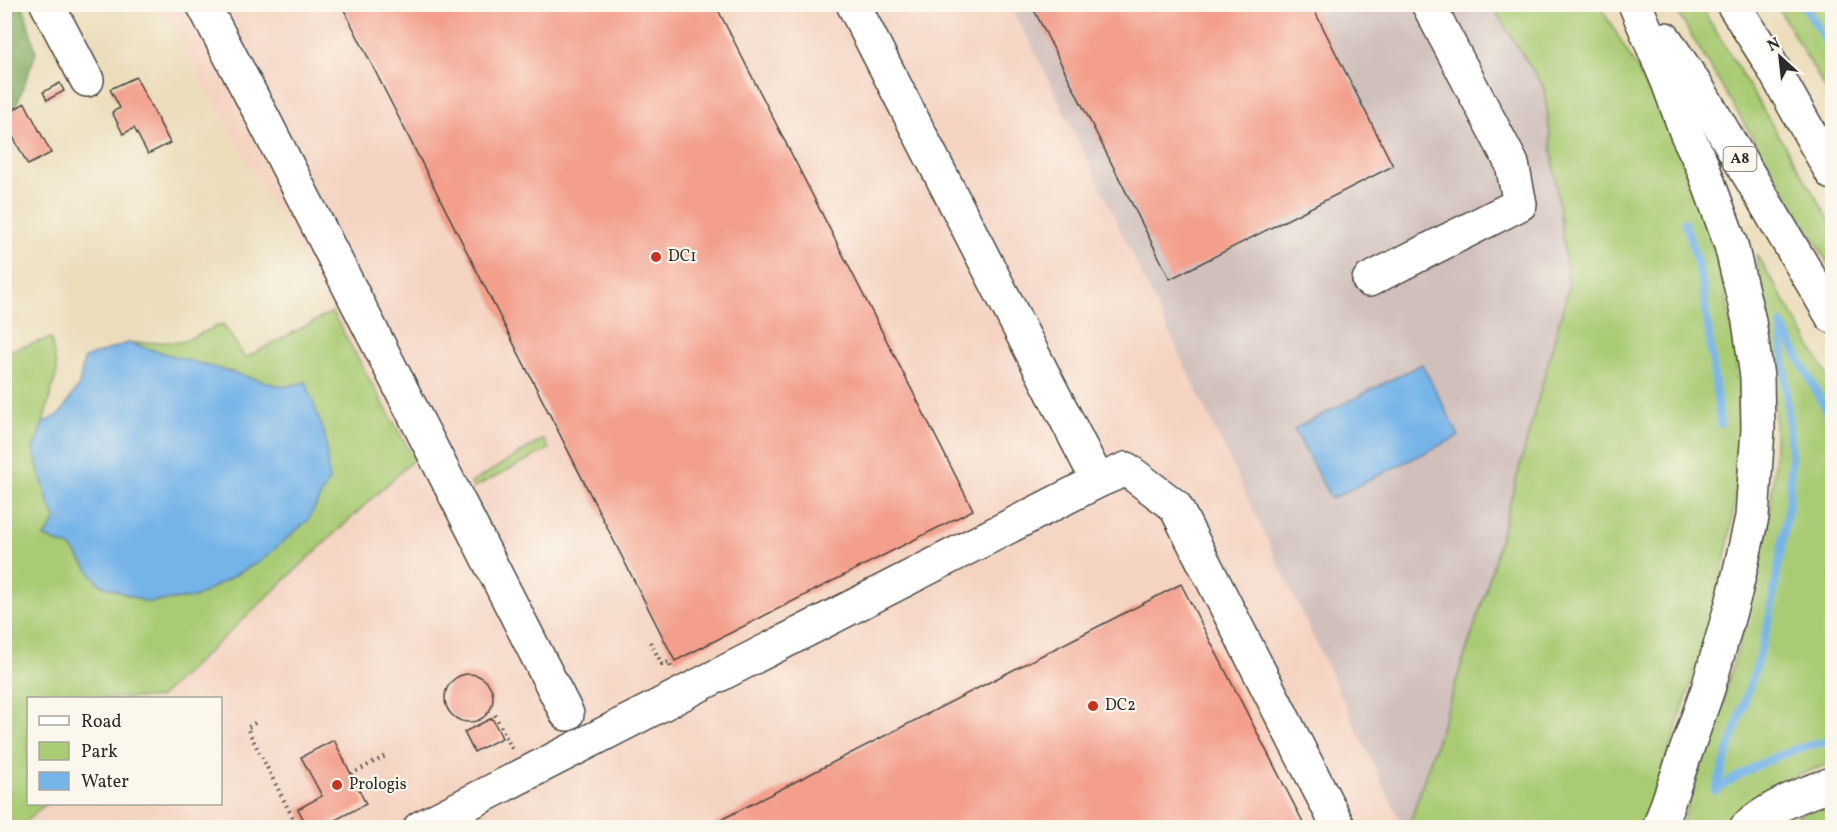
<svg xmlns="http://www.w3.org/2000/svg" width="1837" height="832" font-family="Vollkorn,serif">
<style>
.built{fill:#f4d3c1}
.industrial{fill:#d0c0bc}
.green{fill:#a9cb73;stroke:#6a7b4f;stroke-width:1.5}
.forest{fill:#86af65;stroke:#586d48;stroke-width:1.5}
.water{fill:#75b4e8;stroke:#50708a;stroke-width:1.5}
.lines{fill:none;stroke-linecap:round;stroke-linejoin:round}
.stream{stroke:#75b4e8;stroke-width:8}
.building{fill:#f39f8b}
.minor-casing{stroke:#484640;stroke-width:36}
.highway-casing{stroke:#484640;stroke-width:36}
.path{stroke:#484640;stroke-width:4;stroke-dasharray:1.5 4.5;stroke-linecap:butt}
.minor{stroke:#fff;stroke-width:33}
.highway{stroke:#fff;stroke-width:33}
.poi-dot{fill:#c8321e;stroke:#fbf7ec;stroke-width:2}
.labels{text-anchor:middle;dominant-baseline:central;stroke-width:4.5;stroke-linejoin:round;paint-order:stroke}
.shield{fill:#fbf7ec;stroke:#696865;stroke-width:1.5}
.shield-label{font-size:15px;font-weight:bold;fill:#2b2b2b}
.poi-label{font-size:16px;fill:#2b2b2b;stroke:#fbf7ec;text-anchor:start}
</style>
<rect width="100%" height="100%" fill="#fbf7ec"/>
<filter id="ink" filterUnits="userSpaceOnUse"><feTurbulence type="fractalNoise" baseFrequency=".0167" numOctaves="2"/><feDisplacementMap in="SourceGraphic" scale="12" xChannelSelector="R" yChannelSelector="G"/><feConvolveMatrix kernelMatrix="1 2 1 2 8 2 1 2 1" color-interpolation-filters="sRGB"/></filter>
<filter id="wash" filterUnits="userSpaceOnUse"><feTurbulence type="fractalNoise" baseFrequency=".008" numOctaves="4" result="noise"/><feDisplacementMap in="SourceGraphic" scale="24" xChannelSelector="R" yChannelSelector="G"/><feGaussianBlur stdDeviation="1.35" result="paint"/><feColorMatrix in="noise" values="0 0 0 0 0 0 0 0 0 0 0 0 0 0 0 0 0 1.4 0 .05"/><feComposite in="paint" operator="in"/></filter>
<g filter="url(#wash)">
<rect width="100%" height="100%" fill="#ebddba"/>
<path class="built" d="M159,4l850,1 20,35 51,104 323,683 -1384,1 27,-24h174v-106h-61l255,-239z"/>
<path class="industrial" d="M1009,5h482l53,83 25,198 -84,308 -77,233h-5l-323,-683 -51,-104z"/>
<g class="green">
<path d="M1491,5h108c103,163 165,331 131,527 -18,101 -55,198 -87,295l-235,1 77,-234 84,-308 -25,-198z"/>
<path d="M1673,5h27l132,219v46z"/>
<path d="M1776,5h56v95z"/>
<path d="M1756,254l40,66 36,64v379l-39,14 -24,13 -16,10 -35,27 -38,1c20,-58 39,-115 56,-174 21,-74 41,-150 39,-228 -1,-57 -12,-115 -19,-172z"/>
<path d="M332,312l82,147 -255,239h-131v106h18l-27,23 -14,1v-476l46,-14 6,33 -14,52 -10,27 15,51 8,19 -12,17 28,11 27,36 47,18 48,-4 68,-38 44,-178 -23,5 -155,-44 53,-1 42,-18 22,34z"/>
<path d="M543,439l6,10 -76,39 -2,-5z"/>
<path d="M1832,802v25h-56l28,-14z"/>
</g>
<path class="forest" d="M5,5h18l13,48 -31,82z"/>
<g class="water">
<path d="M128,343l155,44 23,-5 19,55 4,43 -21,40 -46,40 -68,38 -48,4 -47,-18 -27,-36 -28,-11 12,-17 -8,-19 -15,-51 10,-27 17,-9 19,-29 5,-27z"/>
<path d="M1422,364l37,72 -128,63 -37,-70z"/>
</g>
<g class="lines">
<g class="stream">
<path d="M1803,4l29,47"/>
<path d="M1684,222l9,26 10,41 17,135"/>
<path d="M1832,422l-51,-98 10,134 -2,44 -19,112 -11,43 -44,134c34,-24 75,-44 117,-50"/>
<path d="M1831,828l1,-1"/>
</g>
</g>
<g id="blocks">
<g class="building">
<path d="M341,4h374l258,506 -298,151z"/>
<path d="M1031,4h280l82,162 -223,113z"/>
<path d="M136,77l34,66 -22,11 -14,-26 -11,6 -11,-22 8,-4 -10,-19z"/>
<path d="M60,83l4,8 -17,9 -4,-8z"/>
<path d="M25,103l26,50 -23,12 -19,-36 2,-2 -7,-12z"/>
<path d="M1181,584l125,244h-601z"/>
<circle cx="469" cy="698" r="24"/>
<path d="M492,718l10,20 -28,14 -10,-20z"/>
<path d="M334,740l32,64 -46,24h-12l-10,-19 24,-13 -21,-39z"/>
</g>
</g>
</g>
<g filter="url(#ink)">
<use href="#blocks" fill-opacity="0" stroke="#484640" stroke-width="1.5"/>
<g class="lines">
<defs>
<g id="minor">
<path d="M47,4l40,76"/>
<path d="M203,4l60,114 304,596"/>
<path d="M853,4l245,477"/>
<path d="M1369,280l151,-76 -8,-40 -84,-160"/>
<path d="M420,828l678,-347 28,-12 49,37 164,322"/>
</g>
<g id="highway">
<path d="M1635,4l33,78 18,50 16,33 29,80 18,76 8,56 1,52 -6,88 -17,76 -27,96 -49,139"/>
<path d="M1733,4l35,55 64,114"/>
<path d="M1665,39l35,53 132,224"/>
<path d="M1746,828c25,-22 56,-34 86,-44"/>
</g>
</defs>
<use href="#minor" class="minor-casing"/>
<use href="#highway" class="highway-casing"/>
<g class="path">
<path d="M650,642l12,22 7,-2 2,6"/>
<path d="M495,715l17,34"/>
<path d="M255,723l-8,5 51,100"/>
<path d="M351,774l35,-18"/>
</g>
<use href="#minor" class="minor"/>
<use href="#highway" class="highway"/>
</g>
</g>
<g class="poi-dot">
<circle cx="656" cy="257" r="6"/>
<circle cx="1093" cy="706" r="6"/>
<circle cx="337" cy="785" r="6"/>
</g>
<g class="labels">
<rect class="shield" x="1723.5" y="147" width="33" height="24" rx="4.5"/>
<g class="shield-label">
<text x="1740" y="159">A8</text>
</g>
<g class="poi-label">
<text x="668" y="257">DC1</text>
<text x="1105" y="706">DC2</text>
<text x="349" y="785">Prologis</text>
</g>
</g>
<rect width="1837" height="832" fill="none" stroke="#fbf7ec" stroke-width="24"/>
<rect x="27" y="697" width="195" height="108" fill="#fbf7ec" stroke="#a8a59f" stroke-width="1.5"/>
<rect x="39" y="716" width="30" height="9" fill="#ffffff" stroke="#a8a59f" stroke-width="1.5"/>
<text x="81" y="727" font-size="18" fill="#2b2b2b">Road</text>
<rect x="39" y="742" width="30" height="18" fill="#a9cb73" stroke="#a8a59f" stroke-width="1.5"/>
<text x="81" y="757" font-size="18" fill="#2b2b2b">Park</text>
<rect x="39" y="772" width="30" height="18" fill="#75b4e8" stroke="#a8a59f" stroke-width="1.5"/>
<text x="81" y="787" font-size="18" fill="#2b2b2b">Water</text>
<g transform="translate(1780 57) rotate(333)" stroke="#fbf7ec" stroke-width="4.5" paint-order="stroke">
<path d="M0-4.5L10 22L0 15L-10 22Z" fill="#2b2b2b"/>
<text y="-9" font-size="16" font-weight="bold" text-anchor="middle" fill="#2b2b2b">N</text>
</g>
</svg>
